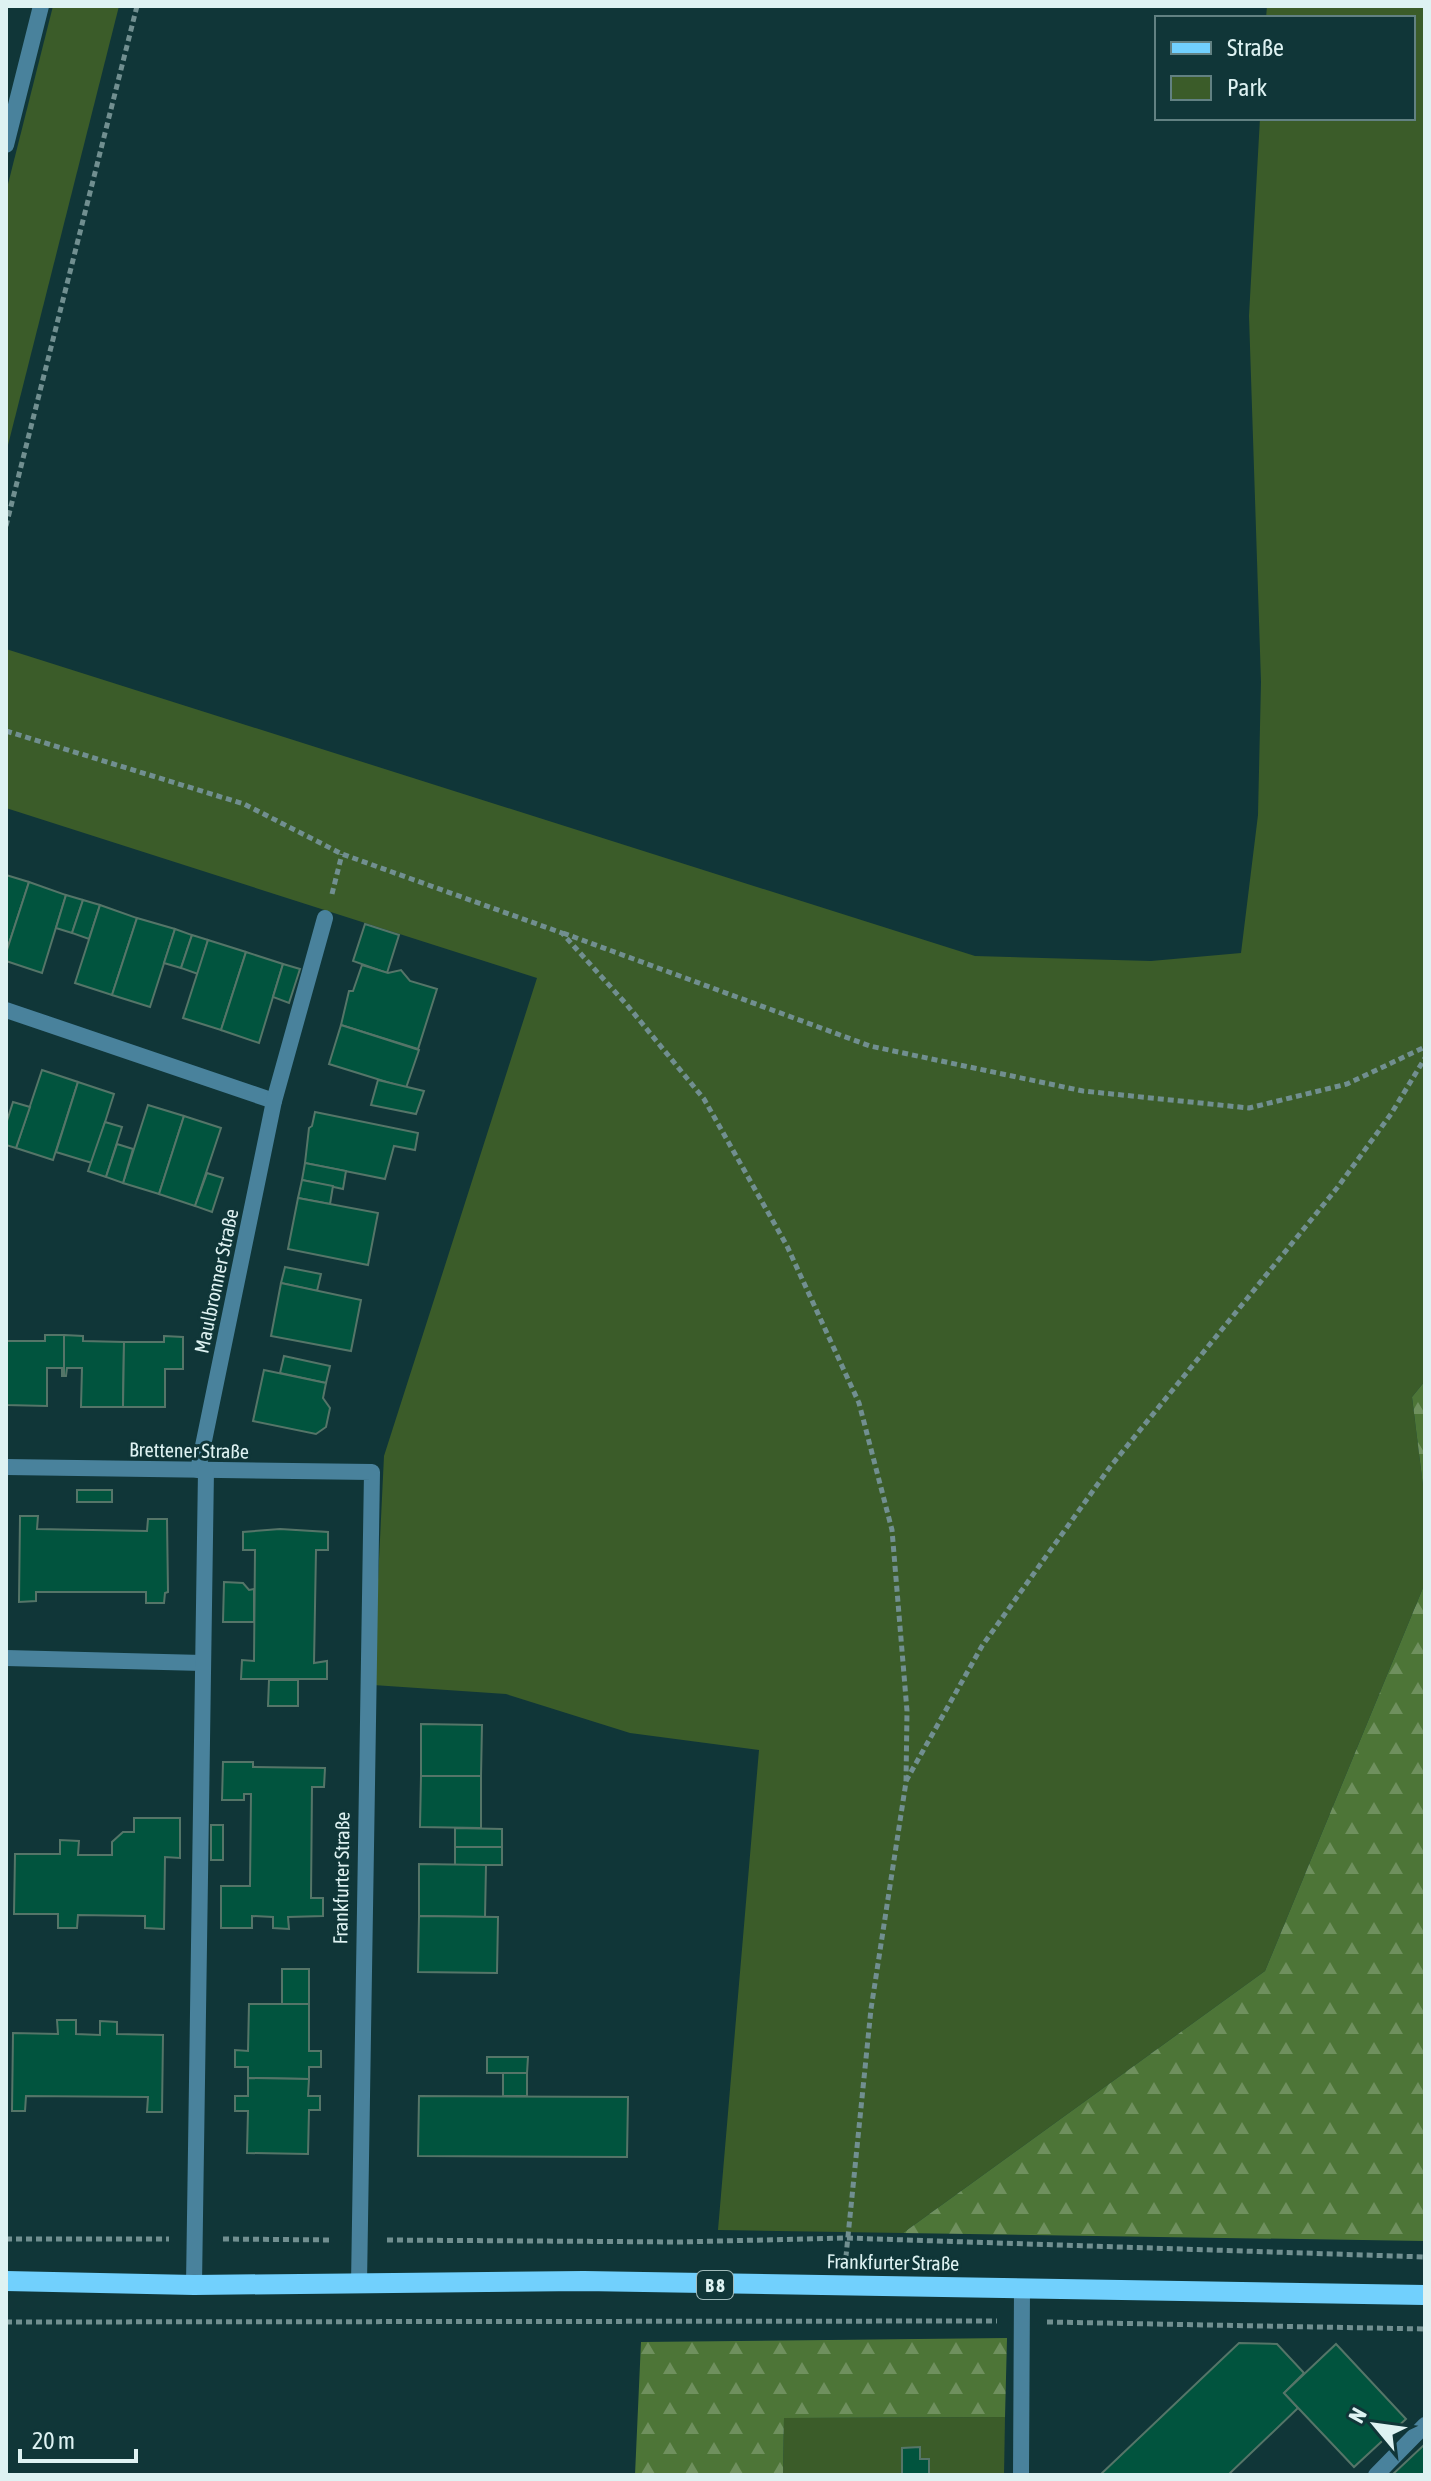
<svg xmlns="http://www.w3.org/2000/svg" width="1431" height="2481" font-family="'Asap Condensed',sans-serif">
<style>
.green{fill:#3b5c29}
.forest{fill:url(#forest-firs)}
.building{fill:#01543e;stroke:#557568;stroke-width:2}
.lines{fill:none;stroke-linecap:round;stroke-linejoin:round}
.path{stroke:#718f90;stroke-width:5;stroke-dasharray:6 4;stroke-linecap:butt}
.lane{stroke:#49829c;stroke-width:16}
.street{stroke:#49829c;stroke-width:16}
.primary{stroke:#71d0fd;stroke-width:20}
.labels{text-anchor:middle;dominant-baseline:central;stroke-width:6;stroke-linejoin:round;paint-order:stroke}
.shield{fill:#103638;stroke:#a0baba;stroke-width:2}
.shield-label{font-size:18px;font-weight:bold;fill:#def2f2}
.street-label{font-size:20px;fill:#def2f2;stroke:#103638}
</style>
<defs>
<pattern id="forest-firs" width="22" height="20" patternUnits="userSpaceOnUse" patternTransform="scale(2)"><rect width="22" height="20" fill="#4d7537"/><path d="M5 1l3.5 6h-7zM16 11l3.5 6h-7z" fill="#6f905e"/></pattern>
</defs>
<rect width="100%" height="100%" fill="#103638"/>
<g class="green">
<path d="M53,6h66l-113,447v-261z"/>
<path d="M1267,6h158v1375l-13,16 13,105v81l-160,388 -362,262 -185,-3 41,-480 -129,-17 -124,-39 -133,-9 11,-229 153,-478 -531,-170v-159l969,307 176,5 90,-8 17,-138 3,-133 -12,-366 11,-198h153v-100h-147z"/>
<path d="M1005,2417l-1,58h-221l1,-57z"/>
</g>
<g class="forest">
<path d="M1425,1381v121l-13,-105z"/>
<path d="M1425,1583v658l-522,-8 362,-262z"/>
<path d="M1007,2338l-2,79 -221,1 -1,57h-148l6,-133z"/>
</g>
<g class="building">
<path d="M6,875l23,7 -23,71z"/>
<path d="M29,882l37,13 -24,78 -36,-12v-8z"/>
<path d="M66,895l17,5 -11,33 -16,-5z"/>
<path d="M83,900l17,5 -11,34 -17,-6z"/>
<path d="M100,905l37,13 -25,77 -37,-12z"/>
<path d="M137,918l38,11 -25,78 -38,-12z"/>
<path d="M365,924l34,11 -12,38 -34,-12z"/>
<path d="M175,929l17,6 -11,33 -17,-5z"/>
<path d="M192,935l16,5 -10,34 -17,-6z"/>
<path d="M208,940l38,12 -25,78 -38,-12z"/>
<path d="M246,952l37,12 -24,79 -38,-13z"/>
<path d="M283,964l17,5 -11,34 -16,-6z"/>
<path d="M362,965l26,8 13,-3 9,11 27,8 -19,60 -77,-24 8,-34h4z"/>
<path d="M341,1025l78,25 -13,38 -77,-24z"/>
<path d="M42,1070l36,12 -25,78 -37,-12z"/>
<path d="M378,1080l46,11 -8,23 -45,-9z"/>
<path d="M78,1082l36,12 -22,69 -36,-11z"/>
<path d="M13,1102l17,5 -14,41 -10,-3v-21z"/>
<path d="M148,1105l36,11 -25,78 -36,-11z"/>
<path d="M315,1112l103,21 -3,17 -21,-4 -9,33 -80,-16 4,-35 3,-2z"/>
<path d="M184,1116l37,12 -26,78 -36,-12z"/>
<path d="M105,1122l17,5 -16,50 -18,-6z"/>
<path d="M117,1144l16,5 -10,34 -17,-6z"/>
<path d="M305,1163l41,8 -3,18 -41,-9z"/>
<path d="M207,1173l16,5 -11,34 -17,-6z"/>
<path d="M302,1180l31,6 -3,18 -32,-6z"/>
<path d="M298,1198l80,15 -10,52 -80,-16z"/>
<path d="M285,1267l36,7 -4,17 -36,-8z"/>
<path d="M281,1283l80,17 -10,51 -80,-15z"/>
<path d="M45,1335h19v41h-2v-8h-15v38l-41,-1v-64h39z"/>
<path d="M64,1335l19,1v5l41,1 -1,65h-42l1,-39h-15l-1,8h-2z"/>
<path d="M164,1336l19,1v32h-18v38h-42l1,-65h40z"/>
<path d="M284,1356l46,10 -4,17 -46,-10z"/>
<path d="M264,1370l62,13 -3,15 7,10 -4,19 -10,7 -63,-13z"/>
<rect x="77" y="1490" width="35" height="12"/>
<path d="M20,1516h18l-1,13 110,2 1,-12h19l1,73 -3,1 -1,10h-18v-11h-110v9l-17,1z"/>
<path d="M280,1529l48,3v18h-12l-2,113 13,-2v18h-86l1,-19 12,1 1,-111h-12v-18z"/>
<path d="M224,1582l19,1 6,7 5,-1v33h-31z"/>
<path d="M269,1680h29v26h-30z"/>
<path d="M421,1724l61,1 -1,51h-60z"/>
<path d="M223,1762h30v5l72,1 -1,19h-12l-1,111h12v18l-35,1 1,12 -16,-1v-11l-21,-1v12h-31v-42h29l1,-92h-7v6h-22z"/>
<path d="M421,1776h60v52l-61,-1z"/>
<path d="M134,1818h46v40l-15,-1 -1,72 -19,-1v-12l-67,-1 -1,13h-19v-14h-44l1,-60h45v-14l19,1 -1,14h34v-13l11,-10h11z"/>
<rect x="211" y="1825" width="12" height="35"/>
<path d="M455,1828l47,1v18h-47z"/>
<rect x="455" y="1847" width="47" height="18"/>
<path d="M419,1864l67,1 -1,52 -66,-1z"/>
<path d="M419,1916l79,1 -1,56 -79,-1z"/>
<rect x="282" y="1969" width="27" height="35"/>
<path d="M249,2004h60v47h12v16h-12v12l-61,-1v-11h-13v-17l13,1z"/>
<path d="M57,2020h19v14l24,1v-14l17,1v12l46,1 -1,77h-15l1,-15 -122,-1 -1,15h-13l1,-78 45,1z"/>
<path d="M487,2057h41l-1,16h-40z"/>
<rect x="503" y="2073" width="24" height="23"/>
<path d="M248,2078l61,1 -1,17h12v14h-11l-1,44 -61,-1 1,-42h-13v-15h13z"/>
<path d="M419,2096l209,1 -1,60 -209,-1z"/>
<path d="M1239,2343l38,1 27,29 -20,20 14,15 -70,67h-128z"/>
<path d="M1336,2344l70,75 -52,48 -70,-74z"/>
<path d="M1425,2444v31h-33z"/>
<path d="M920,2447v12h9v16h-27v-27z"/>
</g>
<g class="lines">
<g class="path">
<path d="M6,526l131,-520"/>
<path d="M6,731l238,73 98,50 220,79 65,72 77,94 83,147 72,157 33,127 15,181 -1,71 -35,227 -25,247"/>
<path d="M332,894l10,-40"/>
<path d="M563,933l307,113 213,45 166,17 98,-24 78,-37"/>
<path d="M906,1781l76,-135 128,-179 227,-279 54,-74 34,-56"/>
<path d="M6,2239h163"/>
<path d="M223,2239l110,1"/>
<path d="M387,2240l292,2 167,-4 579,19"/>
<path d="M6,2322l991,-1"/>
<path d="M1047,2322l378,7"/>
</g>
<g class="lane">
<path d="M1021,2475l1,-187"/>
<path d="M1376,2475l49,-50"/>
</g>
<g class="street">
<path d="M6,145l35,-139"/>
<path d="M6,1010l268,91"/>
<path d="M6,1467l366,5 -13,812"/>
<path d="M198,1470l76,-369 51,-183"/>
<path d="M6,1658l197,5"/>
<path d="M194,2285l12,-815"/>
</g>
<path class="primary" d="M6,2281l188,4 390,-4 841,14"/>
</g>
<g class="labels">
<rect class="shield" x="697" y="2271" width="36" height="28" rx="6"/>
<g class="shield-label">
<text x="715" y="2285">B 8</text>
</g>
<g class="street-label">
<text transform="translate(216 1281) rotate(-78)">Maulbronner Straße</text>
<text transform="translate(189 1450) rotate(1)">Brettener Straße</text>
<text transform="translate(341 1878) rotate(-89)">Frankfurter Straße</text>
<text transform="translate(893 2262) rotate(1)">Frankfurter Straße</text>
</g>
</g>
<rect width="1431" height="2481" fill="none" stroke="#def2f2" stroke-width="16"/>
<rect x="1155" y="16" width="260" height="104" fill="#103638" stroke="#628182" stroke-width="2"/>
<rect x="1171" y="42" width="40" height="12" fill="#71d0fd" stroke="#628182" stroke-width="2"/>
<text x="1227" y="56" font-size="24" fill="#def2f2">Straße</text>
<rect x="1171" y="76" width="40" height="24" fill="#3b5c29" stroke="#628182" stroke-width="2"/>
<text x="1227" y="96" font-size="24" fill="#def2f2">Park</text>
<g transform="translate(1375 2425) rotate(299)" stroke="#103638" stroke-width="6" paint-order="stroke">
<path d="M0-6L14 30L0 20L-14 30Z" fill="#def2f2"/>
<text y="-12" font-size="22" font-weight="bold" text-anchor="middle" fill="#def2f2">N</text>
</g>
<path d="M20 2449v12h116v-12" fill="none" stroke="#def2f2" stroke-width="4"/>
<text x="32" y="2449" font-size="24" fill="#def2f2" stroke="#103638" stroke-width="6" paint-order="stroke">20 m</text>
</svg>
